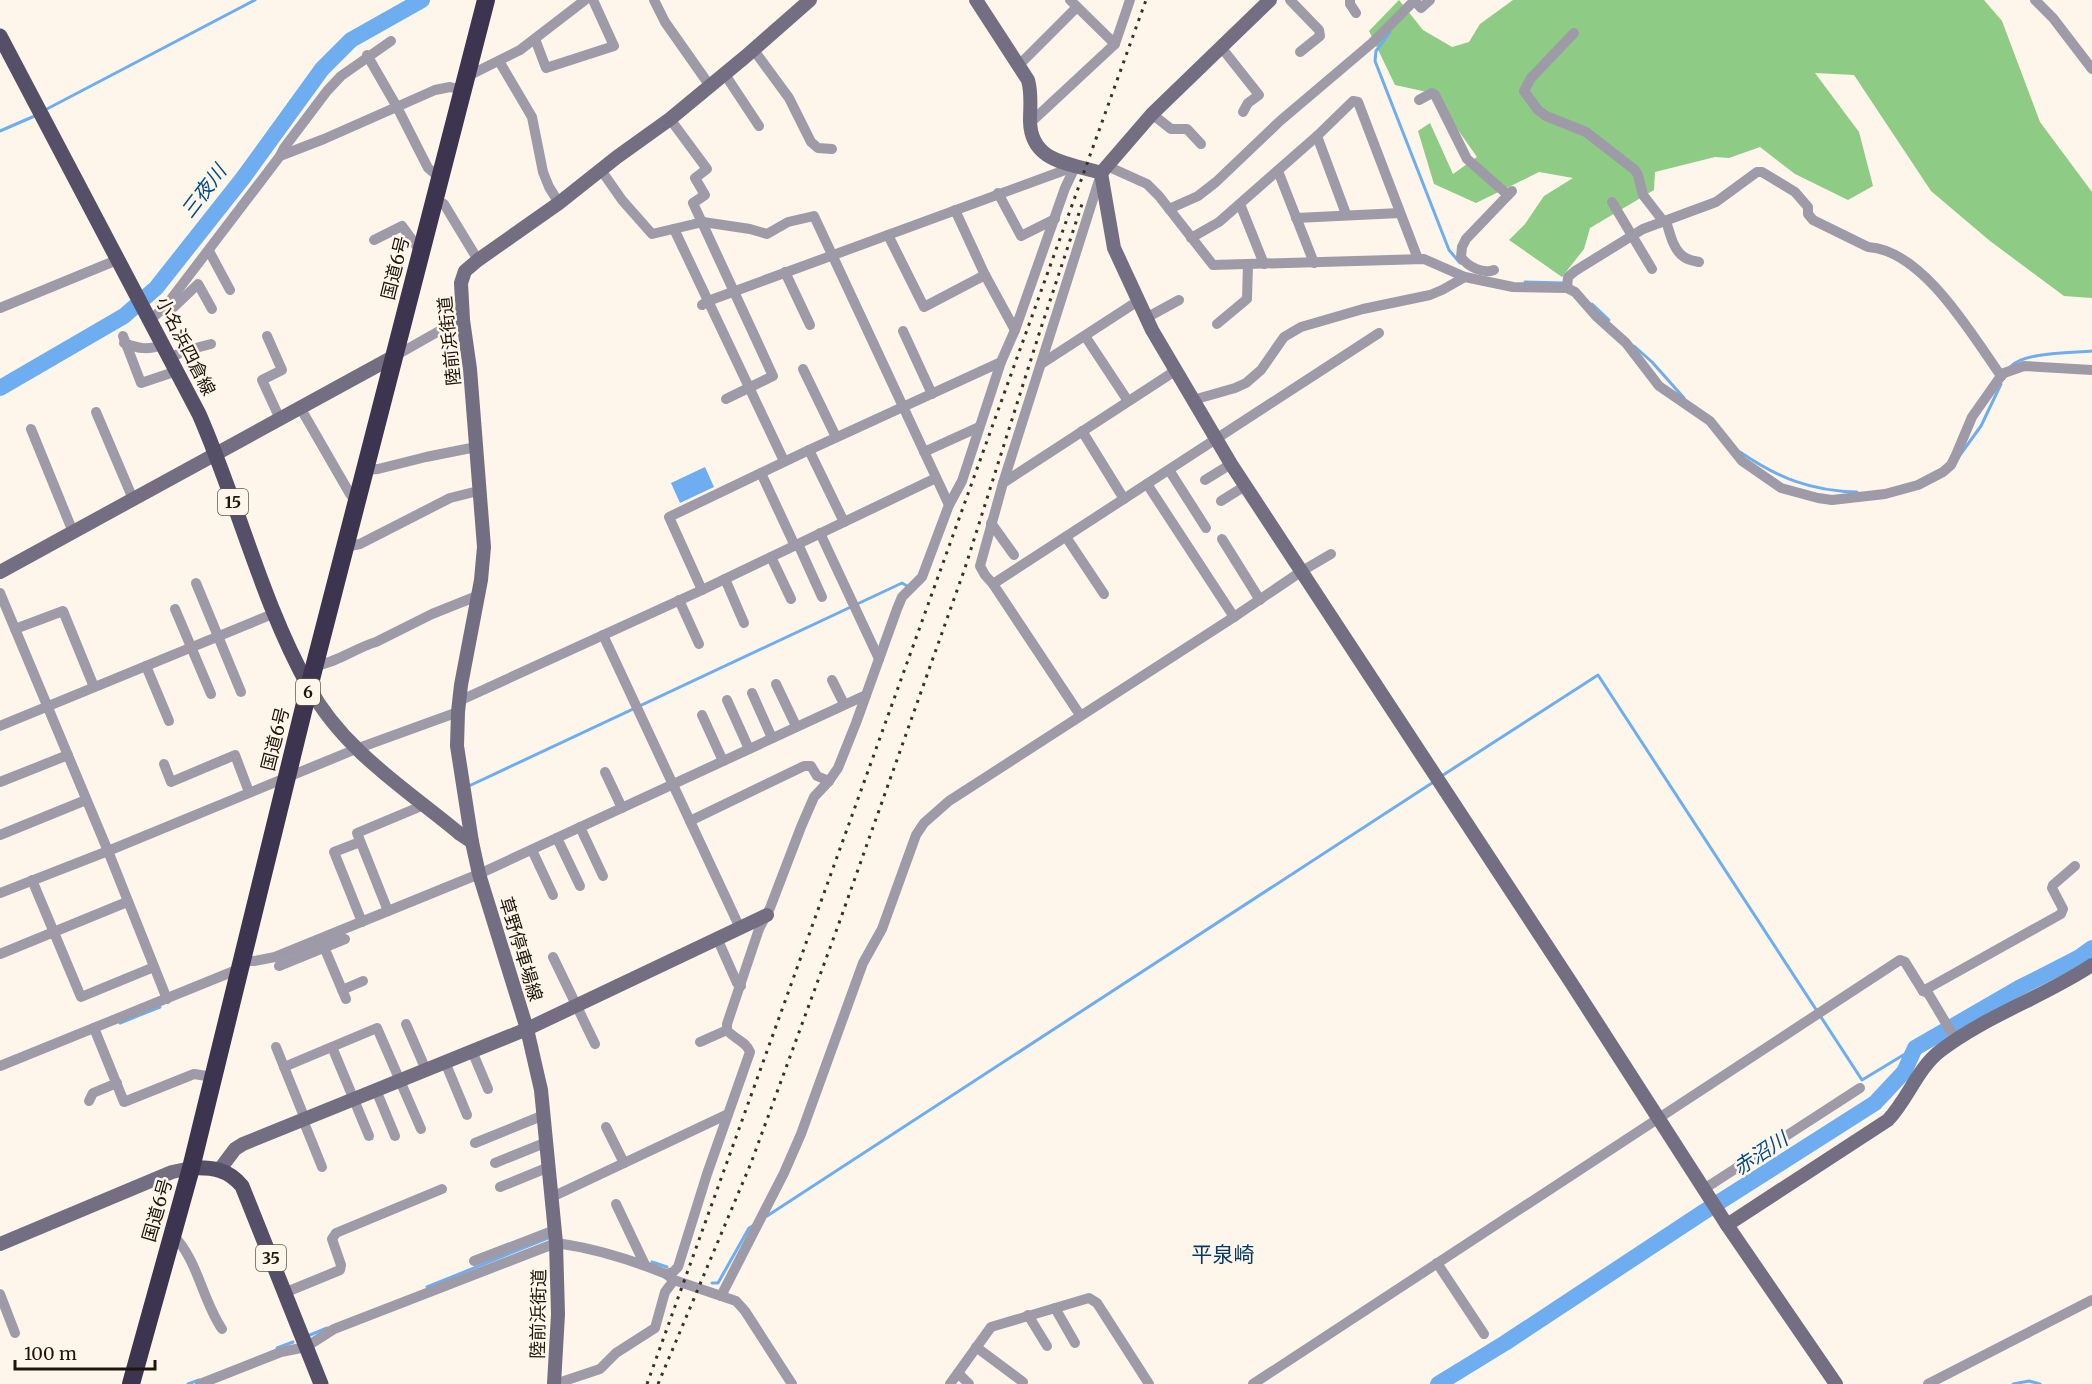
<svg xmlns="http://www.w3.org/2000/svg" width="2092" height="1384" font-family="Merriweather,'Noto Sans JP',serif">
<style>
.forest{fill:#8ecb84}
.water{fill:#6eaef0}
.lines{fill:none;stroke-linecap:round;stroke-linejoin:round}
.stream{stroke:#6eaef0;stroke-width:3}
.river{stroke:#6eaef0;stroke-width:16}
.street{stroke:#9e9aa8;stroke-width:10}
.secondary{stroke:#736e82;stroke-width:14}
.primary{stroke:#554f67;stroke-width:15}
.highway{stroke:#3d354f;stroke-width:18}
.rail{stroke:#393126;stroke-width:3;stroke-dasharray:3 6;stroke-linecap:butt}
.labels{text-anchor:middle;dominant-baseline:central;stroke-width:5;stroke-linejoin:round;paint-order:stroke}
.shield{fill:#fef6ea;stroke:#61594f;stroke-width:1.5}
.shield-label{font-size:16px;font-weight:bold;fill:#1e160c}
.street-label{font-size:18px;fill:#1e160c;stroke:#fef6ea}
.water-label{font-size:20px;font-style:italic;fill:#004c87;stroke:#fef6ea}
.quarter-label{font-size:21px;fill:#053869;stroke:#fef6ea}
</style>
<rect width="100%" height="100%" fill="#fef6ea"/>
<path class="forest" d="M1399,0l24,30 29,17 17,-5 11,-18 33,-24h471l18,21 38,101 52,70v106l-28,-2 -74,-55 -59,-50 -77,-116 -39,-2 44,59 14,54 -25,14 -53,-26 -35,-27 -31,11 -14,-1 -60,15 -1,18 -64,38 -6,21 -22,28 -53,-37 16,-16 19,-28 29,-18 -34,-6 -63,31 -42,-19 -16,-53 12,-8 23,51 24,-17 -45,-64 -37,-8 -26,-54z"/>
<path class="water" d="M705,467l9,20 -34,16 -9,-20z"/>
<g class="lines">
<g class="stream">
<path d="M1390,32l-14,19 -1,10 74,189 11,13"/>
<path d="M45,110l210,-110"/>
<path d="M0,131l37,-16"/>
<path d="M1525,282l39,1"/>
<path d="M1592,304l17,16"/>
<path d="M1634,346l18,16 32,36"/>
<path d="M2010,367c13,-15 62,-14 82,-16"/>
<path d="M1740,452c38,26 71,39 117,40"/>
<path d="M1960,455l21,-29 20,-42"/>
<path d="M1440,777l158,-102 264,405 53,-32"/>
<path d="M471,785l431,-202 5,3"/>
<path d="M120,1023l40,-16"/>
<path d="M767,1216l668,-435"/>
<path d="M652,1262l15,5"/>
<path d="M712,1283h6l31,-55 5,-3"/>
<path d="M427,1287l121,-49"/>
<path d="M310,1335l17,-7"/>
<path d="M277,1348l16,-6"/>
<path d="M188,1384l11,-4"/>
<path d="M2013,1384l16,-3 11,3"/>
</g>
<g class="river">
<path d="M0,388l124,-72 32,-28 87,-110 79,-109 29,-29 71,-40"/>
<path d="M1438,1384l67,-41 197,-130 173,-110 29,-31 11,-24 104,-60 59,-30 14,-10"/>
</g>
<g class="street">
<path d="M654,0l11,22 45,64"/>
<path d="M1070,0l45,44"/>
<path d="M1290,0l29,30 1,6 -20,16"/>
<path d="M1350,0v4l6,9"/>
<path d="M1414,0l7,8 9,-8"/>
<path d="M2035,0l18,18 39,51"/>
<path d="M1574,33l-43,45 -7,13 14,19 8,6 40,16 49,38 3,5 5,20 21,27"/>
<path d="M535,39l11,29 68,-22 -21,-46"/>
<path d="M1221,47l38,48 -11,8 -5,9"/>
<path d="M753,49l36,49 22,44 7,6 14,1"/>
<path d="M367,55l30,52 31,61 12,10"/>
<path d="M499,61l33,56 11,55 6,15 10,16"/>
<path d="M1019,65l58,-58"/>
<path d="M724,73l35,53"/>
<path d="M466,77l54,-27 65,-50"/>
<path d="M1419,100l13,-7 3,2 32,64 41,36"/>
<path d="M1152,114l19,15h16l14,15"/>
<path d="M670,119l37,50 -12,9 10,17 -12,8 80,173 -47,23"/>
<path d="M1030,123l85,-79 15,-44"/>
<path d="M1317,136l29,78"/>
<path d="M280,156l4,-8 43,-57 14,-15 50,-35"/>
<path d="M1107,166l40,18 12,12 54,69 211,-6 41,18"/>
<path d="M601,170l21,30 30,34 51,-12 47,7 17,5 21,-12 26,-6 135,289"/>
<path d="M1278,171l36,92"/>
<path d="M998,193l23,43 34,-17"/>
<path d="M435,199l9,5 34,56"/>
<path d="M1612,202l40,67"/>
<path d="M1240,204l24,60"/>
<path d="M1169,209l29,-13 18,-14 64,-61 92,-78 43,-43"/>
<path d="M955,210l30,65 30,55"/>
<path d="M1296,218l104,-5"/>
<path d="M1666,221c4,12 7,29 18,36 4,3 10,4 15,5"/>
<path d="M674,229l110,232"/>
<path d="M888,235l36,72 61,-32"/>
<path d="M1191,238l28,-16 98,-86 36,-35 5,1 60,157"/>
<path d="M374,240l28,-14 19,26"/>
<path d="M209,251l21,39"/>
<path d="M1494,270c-11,4 -26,-3 -33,-13l1,-10 4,-8 46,-48"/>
<path d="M785,272l25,53"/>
<path d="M1567,288l1,-11 7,-6 68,-42 73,-27 41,-30h5l33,20 13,15v7l5,6 55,27c55,3 104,88 133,129"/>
<path d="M702,305l6,-4 368,-135"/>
<path d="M0,308l117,-48"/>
<path d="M165,310l9,-3 24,-23 14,25"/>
<path d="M1146,318l33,-18"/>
<path d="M150,320l15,-13 115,-151 44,-17 111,-49 15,-3 12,3"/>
<path d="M1217,324l30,-25 1,-35"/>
<path d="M903,331l29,63"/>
<path d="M123,336l18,47 36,-12"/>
<path d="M267,336l15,34 -20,10 18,39"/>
<path d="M1085,336l43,65"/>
<path d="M124,343c15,6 24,7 39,2"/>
<path d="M395,356l60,-34 8,-2"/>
<path d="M170,358l14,-7 27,-7"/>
<path d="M1041,364l97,-63"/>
<path d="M803,369l33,68"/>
<path d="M1193,400l42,-12 11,-5 15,-13 23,-33 17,-10 62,-18 67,-14 12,-5 23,-13 48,10 54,1 8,4 21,24 30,27 33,43 51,35 32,40 39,27 37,10 14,2 53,-6 33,-9 25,-13 8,-7 5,-10 16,-38 26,-37 6,-7 20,-7 68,4"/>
<path d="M301,409l49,85 7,9"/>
<path d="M96,412l37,87"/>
<path d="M31,429l42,103"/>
<path d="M1082,431l42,68"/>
<path d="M809,450l35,72"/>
<path d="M924,452l55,-25"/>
<path d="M365,470l13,-1 48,-12 50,-10"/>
<path d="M1169,470l37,58"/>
<path d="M761,473l34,73"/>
<path d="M1205,480l26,-16"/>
<path d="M1003,483l98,-309"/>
<path d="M1147,484l87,133"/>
<path d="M1221,501l24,-15"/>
<path d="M991,523l23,32"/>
<path d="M820,533l59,126"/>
<path d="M1066,537l38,57"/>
<path d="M1222,539l38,61"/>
<path d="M798,544l24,53"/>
<path d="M345,547l15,-3 90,-46 28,-7"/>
<path d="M771,557l20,42"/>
<path d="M725,579l19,44"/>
<path d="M196,583l45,109"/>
<path d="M993,584l386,-251"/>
<path d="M702,590l-33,-73 140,-67 192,-88"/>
<path d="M0,593l108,258 59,148"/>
<path d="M679,600l20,44"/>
<path d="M175,609l36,85"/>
<path d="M15,629l48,-18 31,76"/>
<path d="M603,635l137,293"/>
<path d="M146,666l23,55"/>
<path d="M314,666c23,-3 41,-18 62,-24l56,-28 45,-18"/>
<path d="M832,680l12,24"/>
<path d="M776,684l20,42"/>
<path d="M752,693l20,45"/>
<path d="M727,700l22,49"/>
<path d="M459,701l243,-111 234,-112"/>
<path d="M702,715l21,46"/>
<path d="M1080,715l-87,-131 -8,-9 -5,-9 23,-83 172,-112"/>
<path d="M0,726l275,-113"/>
<path d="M164,764l7,18 64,-27 14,37"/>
<path d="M605,772l17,36"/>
<path d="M0,782l68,-27"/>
<path d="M690,821l114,-55h7l6,10 12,5"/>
<path d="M580,827l23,49"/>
<path d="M0,835l86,-35"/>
<path d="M557,838l23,48"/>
<path d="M360,842l-26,10 28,70"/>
<path d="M532,850l21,45"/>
<path d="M32,880l49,117 73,-30"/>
<path d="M0,893l108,-42 248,-102 102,-37"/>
<path d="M388,911l-31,-78 67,-28"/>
<path d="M717,938l20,45 4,3"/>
<path d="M324,947l22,52"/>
<path d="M0,954l127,-52"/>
<path d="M553,957l42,87"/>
<path d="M241,961h13l21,-4 204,-83 387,-179"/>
<path d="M279,966l66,-27"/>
<path d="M342,990l21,-9"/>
<path d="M1923,991l138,-77 2,-5 -11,-21 1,-3 22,-19"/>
<path d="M406,1024l20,46"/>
<path d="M94,1028l30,74 70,-28 19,3"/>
<path d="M700,1042l27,-12"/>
<path d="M276,1047l29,72"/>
<path d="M332,1047l37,89"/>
<path d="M472,1051l16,38"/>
<path d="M445,1062l22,53"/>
<path d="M0,1066l239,-97"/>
<path d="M284,1067l93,-39 44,101"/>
<path d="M376,1090l19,46"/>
<path d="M89,1101l4,-8 24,-10"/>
<path d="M303,1120l19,47"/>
<path d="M606,1127l18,36"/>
<path d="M475,1143l69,-28"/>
<path d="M495,1163l52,-21"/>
<path d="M500,1187l49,-20"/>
<path d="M1704,1189l156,-101"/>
<path d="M552,1197l176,-83"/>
<path d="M616,1204l29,61"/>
<path d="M172,1234c26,25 30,66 50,95"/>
<path d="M474,1261l81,-31"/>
<path d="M1437,1263l47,71"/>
<path d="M666,1274l8,6 62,21 9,10 47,73"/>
<path d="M284,1293l56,-23 1,-5 -9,-26 4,-6 106,-44"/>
<path d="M0,1294l15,39"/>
<path d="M721,1296l63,-123 17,-39 62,-171 19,-34 34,-94 8,-12 25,-22 285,-184 68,-46 29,-17"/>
<path d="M1055,1308l20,35"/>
<path d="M1028,1315l19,31"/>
<path d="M976,1347l47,35"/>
<path d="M958,1373l11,11"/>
<path d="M200,1384l81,-32 25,-5 28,-18 222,-86c37,5 76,17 110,31l7,-2 5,-5 29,-93 43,-122c-4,-11 -16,-13 -23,-22v-6l32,-95 11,-21 31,-81 13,-30 15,-16 9,-13 18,-45 41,-114 5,-12 20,-20 27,-72 13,-24 39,-119 14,-32 50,-142 11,-23"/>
<path d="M555,1384l45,-15 16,-16 39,-25 10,-36 9,-12"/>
<path d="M950,1384l41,-57 98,-29 8,5 52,81"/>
<path d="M1253,1384l647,-424 5,2 18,29 5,2 28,47"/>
<path d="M1928,1384l164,-84"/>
</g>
<g class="secondary">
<path d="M976,0l52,80c4,14 2,26 2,41 1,42 40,42 71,52l13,75 38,82 79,134 341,520 155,241 109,159"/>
<path d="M1101,173l51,-59 118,-114"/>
<path d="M0,572l393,-215"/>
<path d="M309,687c34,63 97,102 151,147l12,8 7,32 48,155 14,61 15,153 2,71 -4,70"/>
<path d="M472,842l-15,-96 1,-34 3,-27 20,-105 3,-33 -14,-178 -7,-49 -2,-37 4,-12 13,-11 81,-57 58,-46 53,-38 75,-62 65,-57"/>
<path d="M220,1169l15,-20 8,-5 284,-115 240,-114"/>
<path d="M1727,1225l161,-105c20,-21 29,-51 52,-69 47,-36 104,-54 152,-86"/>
<path d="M0,1244l172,-72 19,-4"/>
</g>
<g class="primary">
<path d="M0,36l199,378c39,89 63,189 110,273"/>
<path d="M191,1168c21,-1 37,1 51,18l79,198"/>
</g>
<path class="highway" d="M131,1384l60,-216 118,-481 177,-687"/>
<g class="rail">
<path d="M647,1384l499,-1384"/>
<path d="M658,1384l93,-221 87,-237 127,-358 74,-234 43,-130"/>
</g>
</g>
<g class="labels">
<g class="shield">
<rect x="218" y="489" width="30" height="26" rx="4.5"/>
<rect x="296" y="679" width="24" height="26" rx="4.5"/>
<rect x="256" y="1245" width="30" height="26" rx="4.5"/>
</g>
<g class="shield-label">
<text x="233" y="502">15</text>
<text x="308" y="692">6</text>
<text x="271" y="1258">35</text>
</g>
<g class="street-label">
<text transform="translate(395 268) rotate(-76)">国道6号</text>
<text transform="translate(449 341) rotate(-96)">陸前浜街道</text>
<text transform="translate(186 346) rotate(63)">小名浜四倉線</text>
<text transform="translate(275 739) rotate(-76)">国道6号</text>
<text transform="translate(521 949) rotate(73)">草野停車場線</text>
<text transform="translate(157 1210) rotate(-74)">国道6号</text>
<text transform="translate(538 1314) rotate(-89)">陸前浜街道</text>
</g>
<g class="water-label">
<text transform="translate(203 191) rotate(-53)">三夜川</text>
<text transform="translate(1760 1153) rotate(-33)">赤沼川</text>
</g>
<g class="quarter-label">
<text x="1223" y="1254">平泉崎</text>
</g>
</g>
<path d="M15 1360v9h140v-9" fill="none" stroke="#1e160c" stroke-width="3"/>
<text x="24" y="1360" font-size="18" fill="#1e160c" stroke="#fef6ea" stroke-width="4.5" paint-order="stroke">100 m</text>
</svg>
